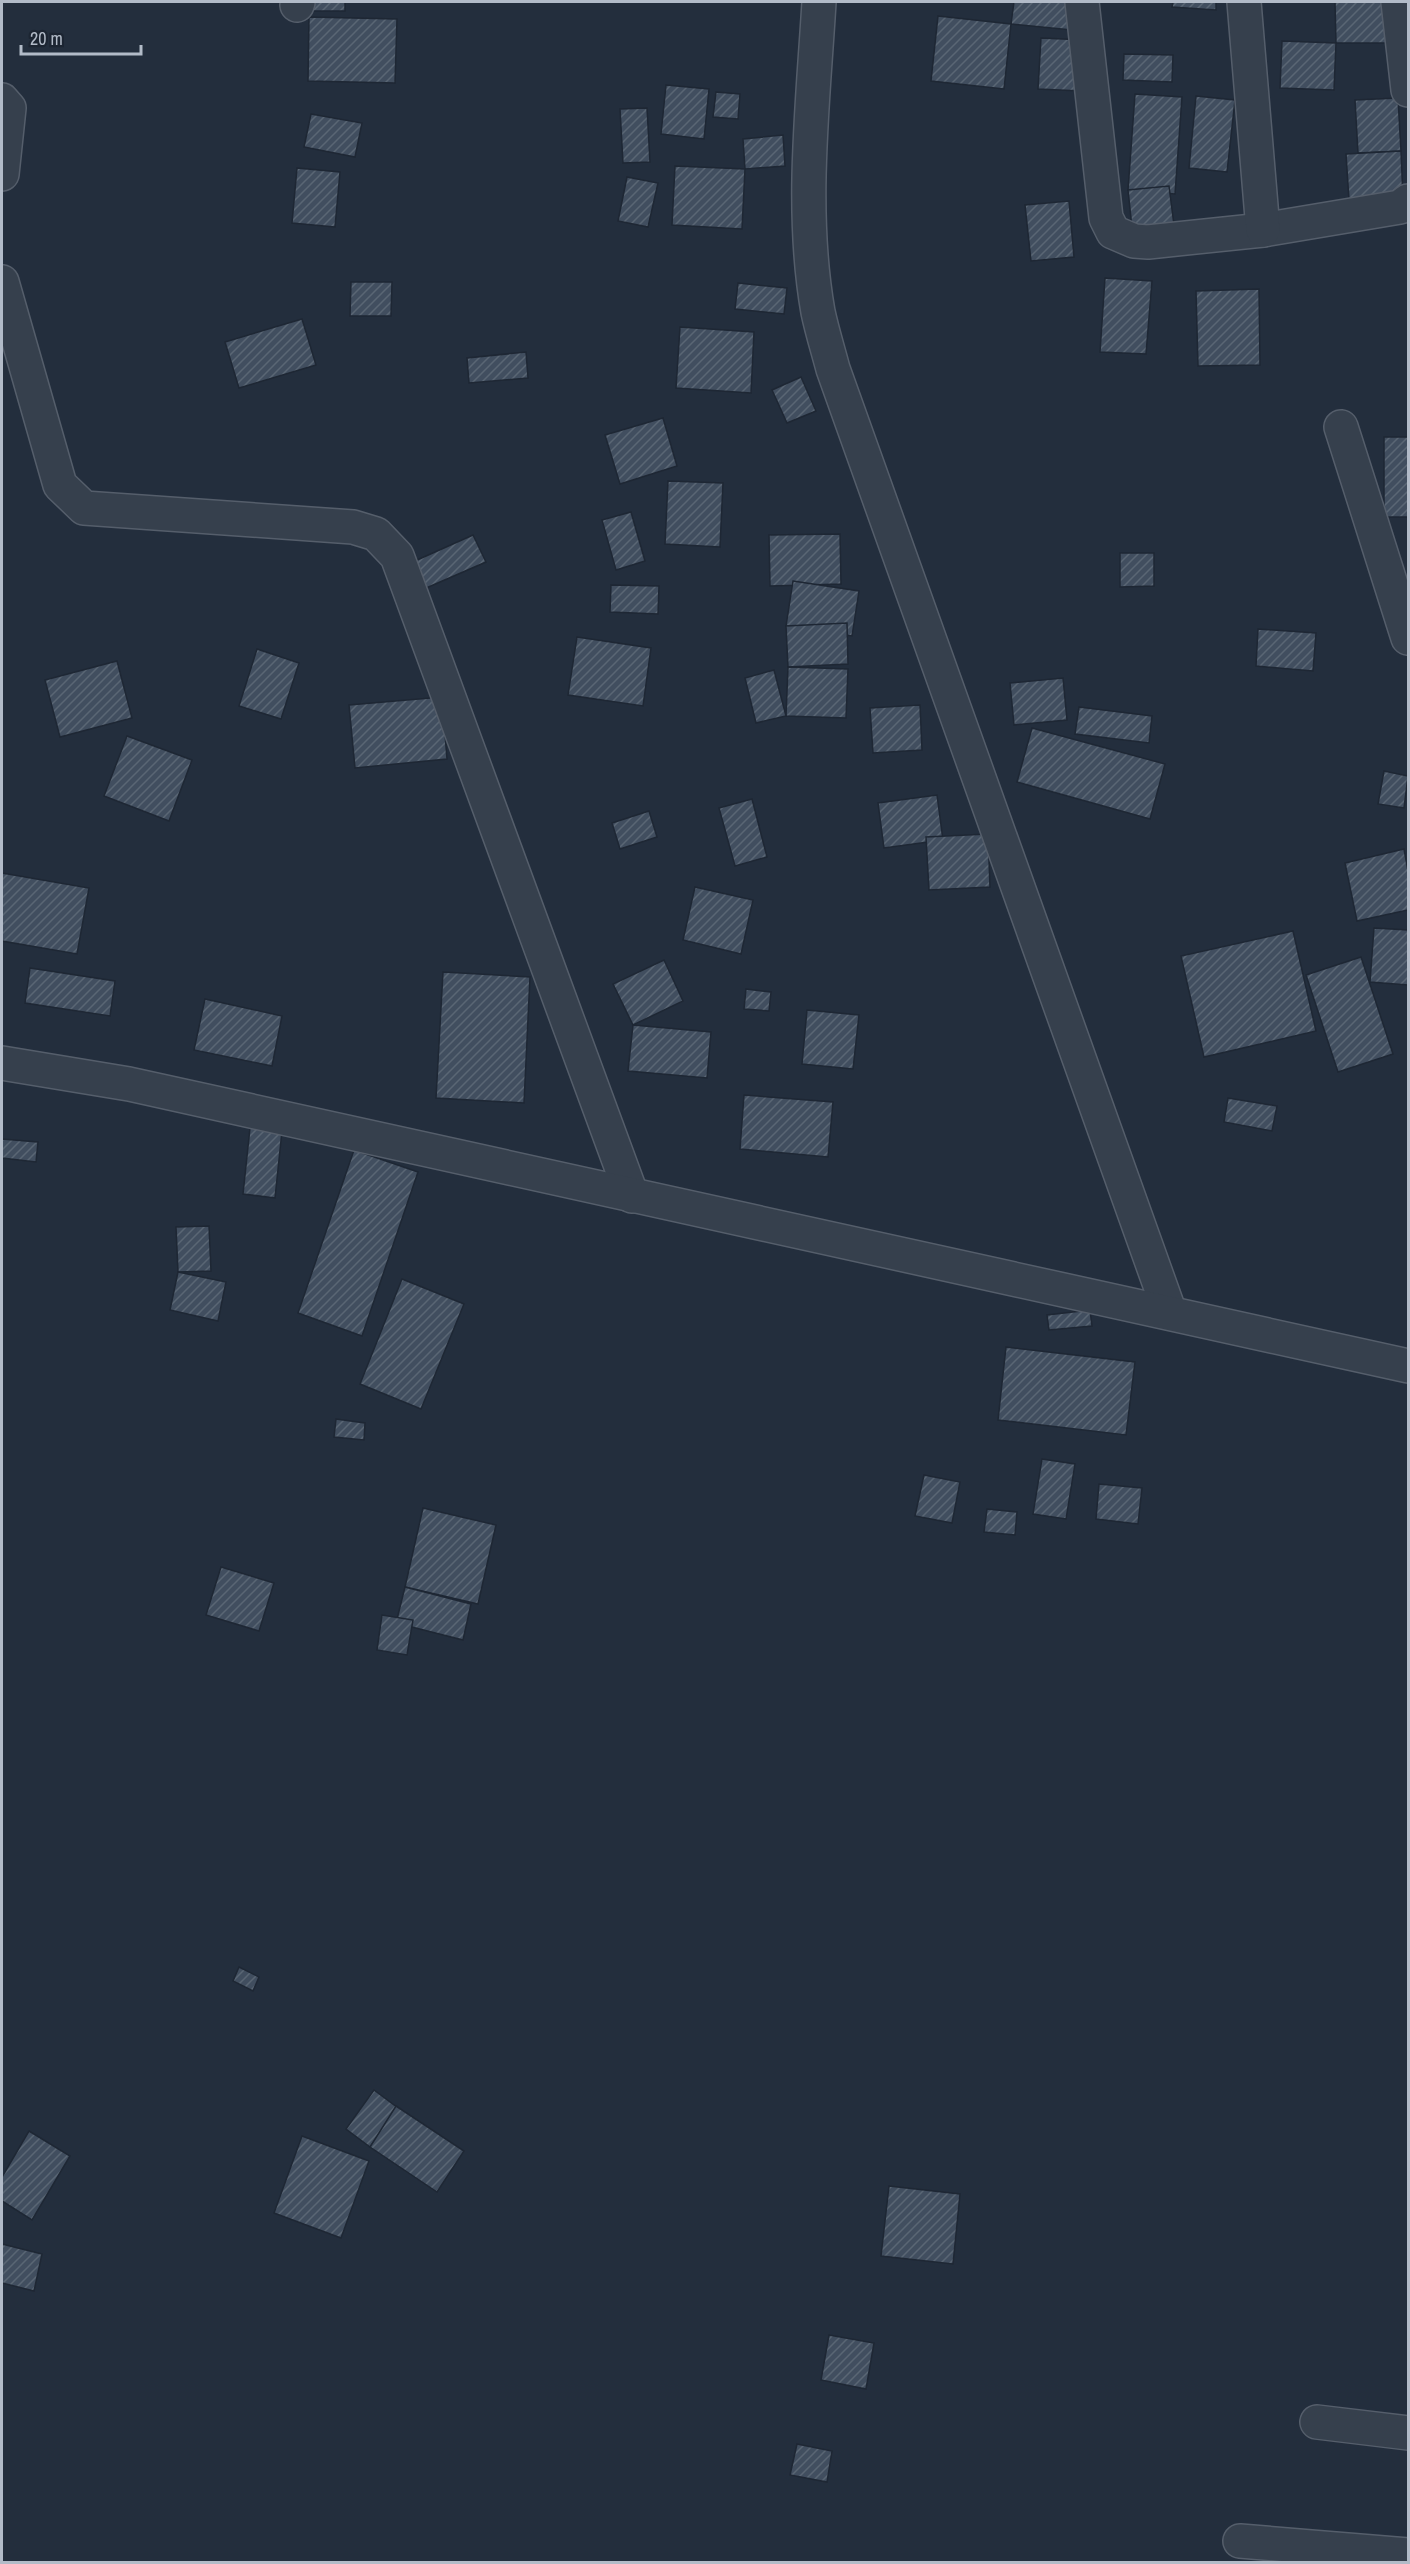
<svg xmlns="http://www.w3.org/2000/svg" width="1410" height="2564" font-family="'Archivo Narrow',sans-serif">
<style>
.building{fill:url(#building-hatch);stroke:#1e2734;stroke-width:1.5}
.lines{fill:none;stroke-linecap:round;stroke-linejoin:round}
.minor-casing{stroke:#555e6b;stroke-width:36}
.minor{stroke:#36404d;stroke-width:33}
</style>
<defs>
<pattern id="building-hatch" width="6" height="6" patternUnits="userSpaceOnUse" patternTransform="scale(1.5)"><rect width="6" height="6" fill="#414e5f"/><path d="M-1 1l2-2M0 6l6-6M5 7l2-2" fill="none" stroke="#5a6674"/></pattern>
</defs>
<rect width="100%" height="100%" fill="#232e3d"/>
<g class="building">
<rect x="313" y="2" width="32" height="9"/>
<path d="M1014,2h61l-3,28 -61,-6z"/>
<path d="M1173,2h43v8l-44,-3z"/>
<path d="M1335,2h53v41h-52z"/>
<path d="M938,16l73,8 -7,65 -73,-8z"/>
<path d="M309,17l88,2 -2,64 -87,-2z"/>
<path d="M1041,38l44,2 -4,51 -43,-2z"/>
<path d="M1282,41l54,2 -2,47 -54,-2z"/>
<path d="M1124,54l49,1 -1,27 -49,-2z"/>
<path d="M666,85l43,4 -5,50 -43,-5z"/>
<path d="M716,92l24,2 -2,25 -25,-2z"/>
<path d="M1135,94l47,3 -7,97 -47,-4z"/>
<path d="M1196,96l39,4 -8,72 -38,-4z"/>
<path d="M1398,98l3,53 -43,2 -3,-53z"/>
<path d="M647,108l3,54 -27,1 -3,-54z"/>
<path d="M311,114l51,9 -7,34 -51,-10z"/>
<path d="M783,135l2,31 -40,3 -2,-30z"/>
<path d="M1401,151l2,47 -54,2 -3,-46z"/>
<path d="M675,166l70,3 -3,60 -70,-4z"/>
<path d="M297,168l43,4 -5,55 -43,-4z"/>
<path d="M627,177l31,6 -10,44 -30,-6z"/>
<path d="M1169,186l6,47 -42,4 -5,-47z"/>
<path d="M1069,201l5,56 -43,4 -6,-56z"/>
<path d="M1105,278l47,3 -6,73 -46,-2z"/>
<path d="M351,282h41l-1,34h-41z"/>
<path d="M738,283l49,5 -3,26 -49,-5z"/>
<path d="M1259,289l1,76 -62,1 -2,-75z"/>
<path d="M302,319l14,46 -77,23 -14,-46z"/>
<path d="M680,327l74,5 -3,61 -75,-5z"/>
<path d="M526,352l2,26 -59,5 -2,-25z"/>
<path d="M801,377l15,34 -29,12 -15,-33z"/>
<path d="M663,418l14,48 -57,18 -15,-49z"/>
<rect x="1384" y="437" width="24" height="80"/>
<path d="M668,481l55,2 -3,64 -55,-3z"/>
<path d="M631,512l14,49 -29,9 -14,-50z"/>
<path d="M840,534l1,50 -71,2 -1,-51z"/>
<path d="M473,535l13,27 -69,30 -11,-27z"/>
<path d="M1120,553h34v33l-34,1z"/>
<path d="M793,581l66,10 -7,45 -66,-10z"/>
<path d="M611,585l48,1 -1,28 -48,-2z"/>
<path d="M847,623l1,41 -60,3 -2,-41z"/>
<path d="M1258,629l58,4 -3,38 -57,-5z"/>
<path d="M577,637l74,11 -8,58 -75,-11z"/>
<path d="M257,649l42,14 -18,56 -42,-13z"/>
<path d="M117,661l15,57 -72,19 -15,-57z"/>
<path d="M788,667l60,2 -2,49 -60,-2z"/>
<path d="M774,670l12,46 -30,7 -11,-45z"/>
<path d="M1063,678l4,42 -53,5 -4,-42z"/>
<path d="M442,697l5,62 -92,9 -6,-63z"/>
<path d="M920,705l2,45 -49,3 -3,-45z"/>
<path d="M1079,707l73,9 -3,27 -74,-9z"/>
<path d="M1032,728l133,36 -15,55 -133,-37z"/>
<path d="M127,736l65,24 -23,61 -65,-25z"/>
<path d="M1384,771l24,5 -4,32 -26,-4z"/>
<path d="M937,795l6,45 -59,8 -6,-45z"/>
<path d="M752,799l15,58 -32,9 -16,-58z"/>
<path d="M649,811l8,26 -37,12 -8,-26z"/>
<path d="M988,834l2,53 -61,3 -3,-53z"/>
<path d="M1404,849l4,22v39l-51,11 -12,-58z"/>
<path d="M2,873l87,15 -12,66 -75,-13z"/>
<path d="M695,887l58,13 -12,54 -58,-14z"/>
<path d="M1374,928l34,2v55l-38,-3z"/>
<path d="M1293,931l23,100 -112,26 -23,-101z"/>
<path d="M1361,957l32,97 -55,18 -32,-97z"/>
<path d="M664,960l19,41 -50,24 -20,-41z"/>
<path d="M30,968l85,13 -5,35 -85,-13z"/>
<path d="M443,972l87,5 -6,126 -88,-5z"/>
<path d="M746,989l25,3 -2,19 -25,-2z"/>
<path d="M205,999l77,17 -10,50 -78,-16z"/>
<path d="M807,1010l52,5 -6,54 -51,-5z"/>
<path d="M633,1025l78,7 -4,46 -79,-7z"/>
<path d="M744,1095l89,7 -5,55 -88,-8z"/>
<path d="M1228,1098l49,8 -5,25 -48,-9z"/>
<path d="M250,1128l32,3 -7,67 -32,-4z"/>
<path d="M2,1139l36,3 -2,20 -34,-4z"/>
<path d="M354,1150l64,22 -56,164 -64,-23z"/>
<path d="M209,1226l2,45 -33,1 -2,-45z"/>
<path d="M178,1272l48,10 -8,39 -48,-11z"/>
<path d="M402,1279l62,25 -43,105 -61,-25z"/>
<path d="M1090,1310l2,16 -43,4 -2,-15z"/>
<path d="M1006,1347l129,15 -9,73 -128,-15z"/>
<path d="M336,1419l29,4 -1,17 -30,-3z"/>
<path d="M1042,1459l33,5 -9,55 -33,-5z"/>
<path d="M924,1475l36,7 -8,41 -37,-7z"/>
<path d="M1099,1484l43,4 -4,36 -42,-5z"/>
<path d="M423,1508l73,17 -18,79 -73,-17z"/>
<path d="M987,1509l30,3 -2,23 -31,-3z"/>
<path d="M221,1567l53,16 -15,48 -53,-16z"/>
<path d="M405,1587l66,17 -8,36 -67,-17z"/>
<path d="M382,1615l31,5 -6,35 -30,-5z"/>
<path d="M239,1967l20,10 -6,14 -20,-10z"/>
<path d="M374,2090l24,18 -28,39 -24,-18z"/>
<path d="M396,2106l68,45 -27,41 -67,-45z"/>
<path d="M29,2131l41,25 -38,64 -30,-19v-24z"/>
<path d="M302,2136l67,25 -28,77 -67,-25z"/>
<path d="M889,2186l71,8 -7,70 -72,-8z"/>
<path d="M2,2244l40,10 -8,37 -32,-8z"/>
<path d="M829,2335l45,8 -8,46 -45,-9z"/>
<path d="M797,2444l35,7 -5,31 -37,-7z"/>
</g>
<g class="lines">
<defs>
<g id="minor">
<path d="M819,2c-6,102 -19,208 -1,310 4,19 10,38 15,57l337,944"/>
<path d="M1082,2l24,216 7,14 21,9 14,1 115,-12 137,-23 8,-6"/>
<path d="M1244,2l19,228"/>
<path d="M1398,2l10,88"/>
<path d="M297,5l1,-3"/>
<path d="M2,100l7,8 -7,66"/>
<path d="M2,282l58,203 24,23 269,19 23,7 21,22 235,640"/>
<path d="M1341,427l67,211"/>
<path d="M2,1063l127,21 1279,282"/>
<path d="M1317,2422l91,11"/>
<path d="M1240,2541l168,14"/>
</g>
</defs>
<use href="#minor" class="minor-casing"/>
<use href="#minor" class="minor"/>
</g>
<rect width="1410" height="2564" fill="none" stroke="#b2bbc8" stroke-width="6"/>
<path d="M21 45v9h120v-9" fill="none" stroke="#b2bbc8" stroke-width="3"/>
<text x="30" y="45" font-size="18" fill="#b2bbc8" stroke="#1c2532" stroke-width="4.5" paint-order="stroke">20 m</text>
</svg>
